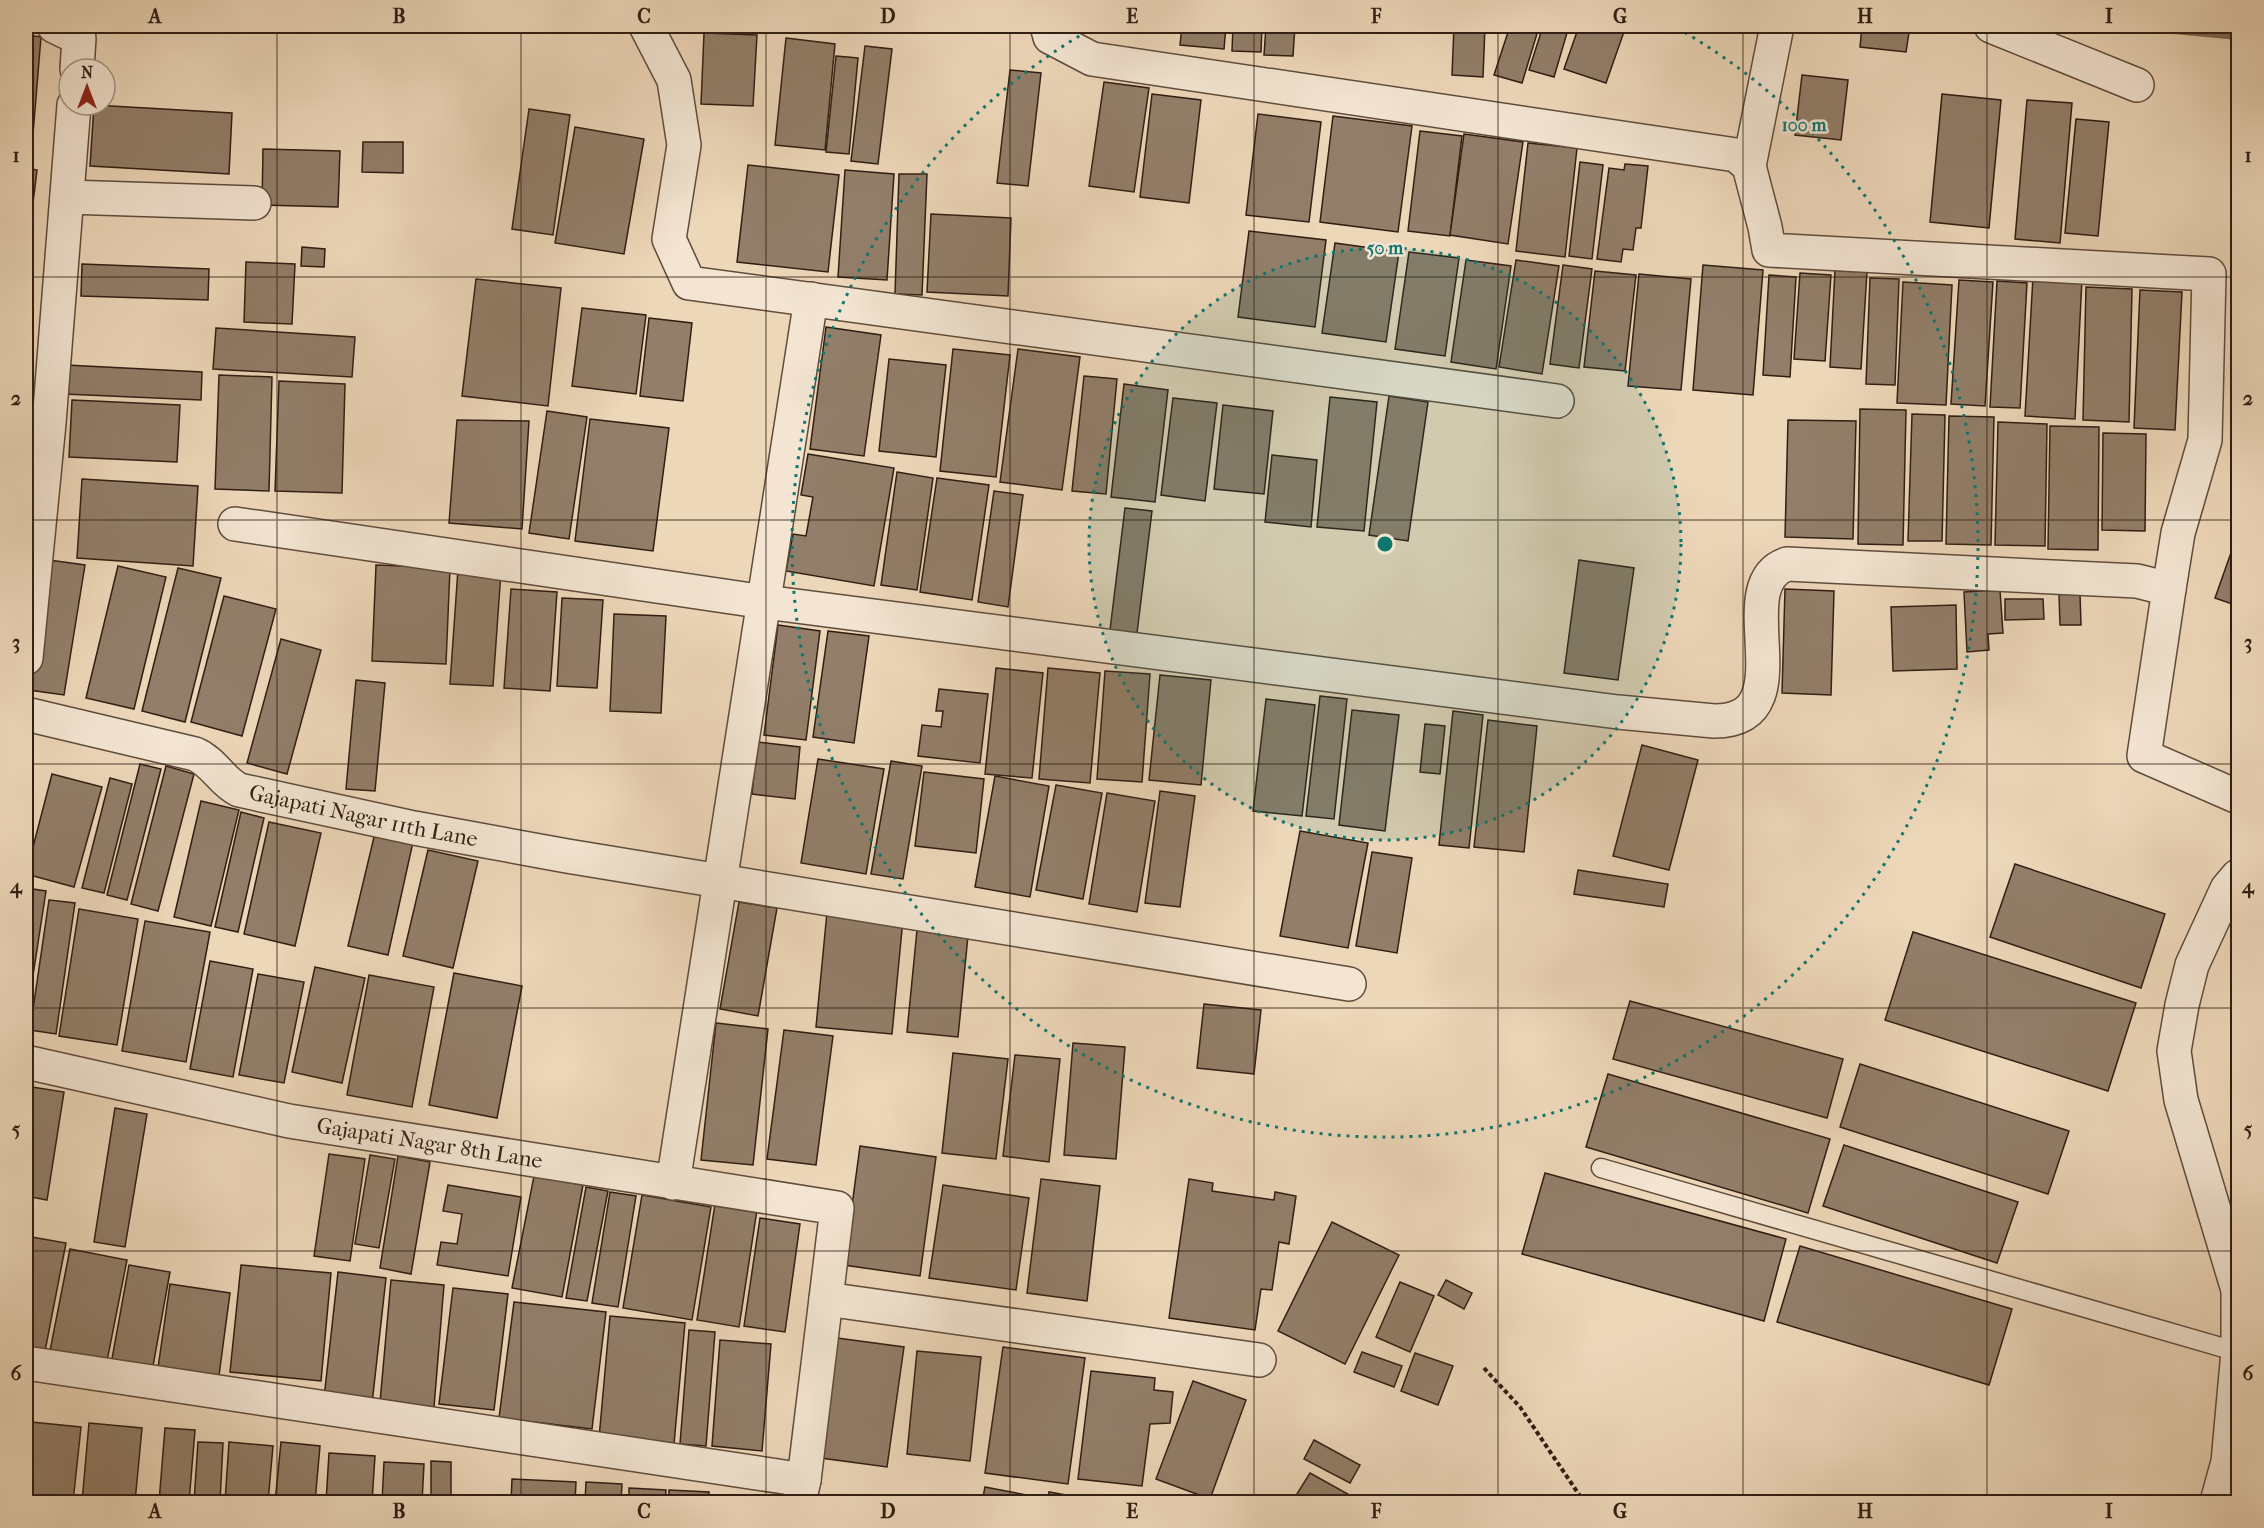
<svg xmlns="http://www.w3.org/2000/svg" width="2264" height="1528" font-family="'IM FELL French Canon',serif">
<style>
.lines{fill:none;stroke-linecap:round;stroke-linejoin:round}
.stream{stroke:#7b6755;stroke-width:12}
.building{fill:#927e69;stroke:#301e13;stroke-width:1.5}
.lane-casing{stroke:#5f4c3c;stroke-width:21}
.street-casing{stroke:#5f4c3c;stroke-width:36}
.path{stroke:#301e13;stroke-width:4;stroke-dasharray:4.5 3;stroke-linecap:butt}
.lane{stroke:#f3e5d2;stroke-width:18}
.street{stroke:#f3e5d2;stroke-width:33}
.grid{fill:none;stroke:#301e13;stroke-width:1.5;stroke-opacity:0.55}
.ring{fill:none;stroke:#0f766e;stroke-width:3;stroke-dasharray:3 6}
.labels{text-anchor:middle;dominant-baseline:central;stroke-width:5;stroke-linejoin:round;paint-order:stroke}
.street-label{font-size:22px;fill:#301e13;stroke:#f3e5d2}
.centre{fill:#0f766e;stroke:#f3e5d2;stroke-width:3}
.ring-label{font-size:18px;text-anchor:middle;font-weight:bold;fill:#0f766e;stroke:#f3e5d2;stroke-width:5;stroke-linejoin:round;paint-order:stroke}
.neatline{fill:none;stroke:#301e13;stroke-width:2}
.grid-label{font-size:20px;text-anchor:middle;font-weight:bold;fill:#301e13}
</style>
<rect width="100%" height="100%" fill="#edd7b9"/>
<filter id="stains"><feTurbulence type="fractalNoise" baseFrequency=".00333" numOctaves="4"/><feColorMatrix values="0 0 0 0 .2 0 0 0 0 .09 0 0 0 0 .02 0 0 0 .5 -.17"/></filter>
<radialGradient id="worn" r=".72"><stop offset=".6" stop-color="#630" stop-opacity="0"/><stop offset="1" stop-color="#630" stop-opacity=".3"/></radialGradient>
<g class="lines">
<path class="stream" d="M2153,26l85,8"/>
</g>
<g class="building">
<path d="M1182,26h44l-2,23 -44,-4z"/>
<path d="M1233,26h29l-1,26 -29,-1z"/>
<path d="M1266,26h29l-2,30 -29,-1z"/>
<path d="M1454,26h31l-2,51 -31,-2z"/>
<path d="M1510,26l29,1 -17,56 -28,-8z"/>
<path d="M1543,26h26l-15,51 -25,-7z"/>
<path d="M1579,26h47l-20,57 -42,-14z"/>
<path d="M1862,26h48l-4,26 -46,-5z"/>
<path d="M704,33l53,2 -4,71 -52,-2z"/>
<path d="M26,35l15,2 -8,97h-7z"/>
<path d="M786,38l49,6 -10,106 -50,-5z"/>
<path d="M865,46l27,3 -14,115 -27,-3z"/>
<path d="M836,56l22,2 -9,96 -23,-2z"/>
<path d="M1010,70l31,3 -13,113 -31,-3z"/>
<path d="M1802,75l46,5 -7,60 -46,-5z"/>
<path d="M1104,82l45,6 -15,104 -45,-6z"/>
<path d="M1152,94l49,6 -12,103 -49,-6z"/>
<path d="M1942,94l59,6 -12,128 -59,-6z"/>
<path d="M2027,100l45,3 -12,140 -45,-4z"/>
<path d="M94,105l138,8 -3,61 -139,-8z"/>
<path d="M529,109l41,6 -17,120 -41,-6z"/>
<path d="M1258,114l63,8 -12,100 -63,-7z"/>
<path d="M1333,116l79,10 -14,106 -78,-10z"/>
<path d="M2076,119l33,3 -11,114 -33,-3z"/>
<path d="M575,127l69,12 -20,115 -69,-11z"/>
<path d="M1420,131l42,5 -12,100 -42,-5z"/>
<path d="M1464,134l59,8 -15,102 -58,-9z"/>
<path d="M363,142h40v31l-41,-1z"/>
<path d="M1528,143l49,5 -12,109 -49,-6z"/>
<path d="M263,149l77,2 -2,56 -76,-2z"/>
<path d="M1580,162l23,3 -11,94 -23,-3z"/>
<path d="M1625,164l23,2 -7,62h-5l-3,22 -10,-1 -2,13 -24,-3 12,-91 15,2z"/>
<path d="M748,165l91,10 -11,97 -91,-10z"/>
<path d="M26,168l11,2 -10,82h-1z"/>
<path d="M845,170l49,4 -7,106 -49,-3z"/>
<path d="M899,174h28l-5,121 -27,-1z"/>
<path d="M931,214l80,4 -3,78 -81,-4z"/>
<path d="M1249,231l77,9 -11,87 -77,-10z"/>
<path d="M1335,243l64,9 -13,90 -64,-9z"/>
<path d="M302,247l23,2 -1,18 -23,-1z"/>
<path d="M1409,252l50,6 -14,98 -50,-7z"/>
<path d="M1466,260l45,6 -15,103 -45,-7z"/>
<path d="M1516,260l43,6 -17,108 -43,-7z"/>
<path d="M246,262l49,2 -3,60 -48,-2z"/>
<path d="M82,264l127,5 -1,31 -127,-4z"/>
<path d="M1563,265l29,4 -13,99 -29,-4z"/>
<path d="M1703,265l60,5 -10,125 -60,-5z"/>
<path d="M26,266l6,2 -6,34z"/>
<path d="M1835,270l32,1 -6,98 -31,-2z"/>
<path d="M1595,271l41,4 -11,96 -41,-4z"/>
<path d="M1800,273l31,2 -6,86 -31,-2z"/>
<path d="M1639,274l52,5 -10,111 -53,-4z"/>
<path d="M1769,275l27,2 -6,100 -27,-2z"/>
<path d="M2033,277l49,2 -7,140 -50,-3z"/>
<path d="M1870,278l29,1 -4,106 -29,-1z"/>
<path d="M476,279l85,9 -13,118 -86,-10z"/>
<path d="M1959,280l34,2 -8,124 -34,-2z"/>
<path d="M1997,281l30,2 -7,125 -30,-1z"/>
<path d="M1903,282l49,3 -6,120 -49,-2z"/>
<path d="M2086,287l46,2 -3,133 -46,-2z"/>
<path d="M2140,290l42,2 -7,138 -41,-2z"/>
<path d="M582,308l64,7 -10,79 -64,-8z"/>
<path d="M649,318l43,5 -9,78 -43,-5z"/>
<path d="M826,327l55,8 -17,121 -54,-7z"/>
<path d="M216,328l139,9 -3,40 -139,-8z"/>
<path d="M953,349l57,6 -14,122 -56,-6z"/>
<path d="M1018,349l62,8 -18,133 -62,-8z"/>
<path d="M889,359l57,6 -10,92 -57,-6z"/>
<path d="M66,365l136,7 -1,28 -137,-6z"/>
<path d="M219,375l53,2 -3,114 -54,-2z"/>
<path d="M1084,376l33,3 -11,115 -34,-3z"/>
<path d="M279,381l66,3 -3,109 -67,-2z"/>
<path d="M1124,384l44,6 -13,112 -44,-5z"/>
<path d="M1389,396l39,6 -20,139 -39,-6z"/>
<path d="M1330,397l47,5 -13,129 -47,-4z"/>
<path d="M1173,398l44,5 -12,98 -44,-6z"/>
<path d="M72,400l108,5 -3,57 -108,-5z"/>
<path d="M1223,405l50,6 -9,83 -50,-5z"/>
<path d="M1860,409l46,1 -3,135 -45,-1z"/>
<path d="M547,411l40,6 -18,122 -40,-6z"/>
<path d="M1912,414l33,1 -3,126h-34z"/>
<path d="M1949,416l45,1 -3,128 -45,-1z"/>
<path d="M590,419l79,9 -16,123 -78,-10z"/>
<path d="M457,420l72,1 -7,108 -73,-6z"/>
<path d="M1788,420l68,1 -3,118 -68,-2z"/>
<path d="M1998,422l49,2 -2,122 -50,-1z"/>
<path d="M2050,426l49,1 -1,123 -50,-1z"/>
<path d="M2103,433l43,1 -1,97 -43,-1z"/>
<path d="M808,454l86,14 -20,118 -88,-15 7,-37 13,2 7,-39 -12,-2z"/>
<path d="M1272,455l45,5 -6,67 -46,-5z"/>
<path d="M897,472l36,6 -16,112 -36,-5z"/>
<path d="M937,478l52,7 -17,115 -52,-8z"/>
<path d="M82,479l116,7 -5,80 -116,-8z"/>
<path d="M994,491l29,4 -15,112 -30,-5z"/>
<path d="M1125,508l27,3 -15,122 -27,-3z"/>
<path d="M2233,547l5,1v58l-23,-8z"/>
<path d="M49,560l36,5 -21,130 -35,-5z"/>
<path d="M1579,560l55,8 -16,112 -54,-7z"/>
<path d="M376,565l74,3 -4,96 -74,-3z"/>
<path d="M118,566l48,11 -32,132 -48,-11z"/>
<path d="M178,568l43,10 -36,144 -43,-11z"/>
<path d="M458,569l43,2 -8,115 -43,-2z"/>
<path d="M511,589l46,3 -7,99 -46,-3z"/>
<path d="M1785,589l49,2 -3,104 -49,-2z"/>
<path d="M2000,590l3,43 -15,1 1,16 -22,2 -3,-60z"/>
<path d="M2059,594h21l1,31h-21z"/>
<path d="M224,596l52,13 -34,127 -51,-14z"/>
<path d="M562,598l41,2 -6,88 -40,-2z"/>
<path d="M2005,599h38l1,20 -39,1z"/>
<path d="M1956,605l1,64 -64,2 -2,-64z"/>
<path d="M614,614l52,2 -5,97 -51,-2z"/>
<path d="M778,625l42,6 -14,109 -42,-5z"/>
<path d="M828,631l41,5 -15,107 -41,-6z"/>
<path d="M281,639l40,11 -34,124 -40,-11z"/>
<path d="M996,668l47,5 -11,105 -47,-4z"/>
<path d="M1048,668l52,5 -10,110 -51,-4z"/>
<path d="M1105,671l45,3 -8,108 -45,-3z"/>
<path d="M1160,675l51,5 -10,105 -52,-5z"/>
<path d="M356,680l29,3 -10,108 -29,-2z"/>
<path d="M939,689l49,5 -8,69 -62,-7 4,-31 19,2 2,-16h-7z"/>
<path d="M1320,696l27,3 -13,120 -28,-3z"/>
<path d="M1266,699l49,6 -13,111 -49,-5z"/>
<path d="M1352,710l47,5 -14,116 -46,-6z"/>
<path d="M1453,711l30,4 -14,133 -30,-3z"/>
<path d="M1488,720l49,6 -13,126 -50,-5z"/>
<path d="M1425,724l20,2 -5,48 -20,-2z"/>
<path d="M757,742l43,5 -5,52 -43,-5z"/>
<path d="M1642,745l56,15 -29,110 -56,-14z"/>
<path d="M818,759l66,10 -18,105 -65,-11z"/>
<path d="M891,761l31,5 -19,113 -32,-5z"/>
<path d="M140,764l21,5 -34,131 -20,-5z"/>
<path d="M166,766l28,8 -36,137 -27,-7z"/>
<path d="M924,772l60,7 -8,74 -61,-7z"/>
<path d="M52,774l50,13 -28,100 -48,-13z"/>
<path d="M995,776l54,10 -19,111 -55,-10z"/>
<path d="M110,778l22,6 -28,109 -22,-5z"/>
<path d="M1056,785l46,8 -19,106 -47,-9z"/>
<path d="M1160,791l35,5 -15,111 -35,-4z"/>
<path d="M1107,793l48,8 -18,111 -48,-8z"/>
<path d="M201,801l38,9 -28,116 -37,-9z"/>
<path d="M241,812l23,6 -26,114 -23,-5z"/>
<path d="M269,822l52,11 -26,113 -51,-12z"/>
<path d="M1300,831l68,12 -20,105 -68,-12z"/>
<path d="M375,833l38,9 -25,113 -40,-9z"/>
<path d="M428,850l50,11 -25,107 -50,-12z"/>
<path d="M1372,852l40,6 -15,95 -41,-7z"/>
<path d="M2015,864l150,50 -24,74 -151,-51z"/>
<path d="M1578,870l90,14 -4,23 -90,-13z"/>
<path d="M26,888l20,3 -20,130z"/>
<path d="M49,900l26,3 -19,131 -26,-4z"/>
<path d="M739,902l38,6 -19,108 -38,-7z"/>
<path d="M79,909l59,10 -21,126 -58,-9z"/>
<path d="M827,912l76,7 -11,115 -76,-7z"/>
<path d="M145,921l65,11 -24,130 -64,-11z"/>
<path d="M917,930l51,6 -10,101 -51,-5z"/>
<path d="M1913,932l223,71 -28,88 -223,-71z"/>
<path d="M210,961l43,8 -20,108 -43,-8z"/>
<path d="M315,967l50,11 -23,105 -50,-11z"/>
<path d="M454,973l68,13 -25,132 -68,-13z"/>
<path d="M258,974l46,8 -20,101 -45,-8z"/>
<path d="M369,975l65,12 -22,120 -65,-12z"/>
<path d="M1630,1001l213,58 -16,59 -214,-59z"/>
<path d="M1204,1004l57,6 -7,64 -57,-6z"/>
<path d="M716,1023l52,6 -15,136 -52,-5z"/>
<path d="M784,1030l49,6 -17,129 -49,-6z"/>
<path d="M1073,1043l52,4 -9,112 -52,-4z"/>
<path d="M953,1053l55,6 -12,100 -54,-6z"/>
<path d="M1015,1055l45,4 -11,103 -46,-6z"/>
<path d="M1860,1064l209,67 -21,63 -208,-67z"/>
<path d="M1608,1074l222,65 -22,74 -222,-66z"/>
<path d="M26,1086l38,6 -17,108 -21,-4z"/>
<path d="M115,1108l32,6 -22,133 -31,-5z"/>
<path d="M1844,1145l174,57 -21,61 -174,-57z"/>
<path d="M860,1146l76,11 -16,119 -76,-11z"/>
<path d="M329,1154l36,5 -15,102 -36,-5z"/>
<path d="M370,1155l25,4 -16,89 -24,-4z"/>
<path d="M398,1156l32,6 -19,112 -31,-6z"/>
<path d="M1545,1173l241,66 -22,82 -242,-67z"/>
<path d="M534,1176l49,9 -21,112 -50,-9z"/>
<path d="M1041,1179l59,7 -13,115 -60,-8z"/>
<path d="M1189,1179l24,4 -1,8 62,9 1,-8 21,4 -7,48 -10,-2 -7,48 -11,-1 -6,41 -86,-12z"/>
<path d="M448,1185l73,12 -13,79 -71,-11 4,-23 16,2 5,-30 -19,-3z"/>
<path d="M943,1185l86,13 -13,92 -87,-12z"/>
<path d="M586,1187l22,4 -21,110 -21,-3z"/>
<path d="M610,1192l26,4 -18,111 -26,-4z"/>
<path d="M642,1195l69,12 -19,113 -69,-12z"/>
<path d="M715,1204l42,6 -18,117 -42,-7z"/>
<path d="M760,1218l40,6 -15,108 -41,-6z"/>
<path d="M1332,1222l67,33 -54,109 -67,-33z"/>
<path d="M26,1236l40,7 -21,108 -19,-4z"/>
<path d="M1800,1246l212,63 -23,76 -212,-63z"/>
<path d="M70,1249l57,11 -21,106 -57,-10z"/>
<path d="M129,1265l41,7 -19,105 -41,-7z"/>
<path d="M241,1265l90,8 -10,108 -91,-9z"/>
<path d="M338,1272l48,6 -14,126 -48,-6z"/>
<path d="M391,1280l53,5 -10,122 -54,-5z"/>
<path d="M1446,1280l26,13 -8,16 -26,-14z"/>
<path d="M1400,1282l34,14 -24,56 -34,-15z"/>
<path d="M170,1284l60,9 -12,90 -61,-8z"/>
<path d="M453,1288l55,6 -14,116 -55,-6z"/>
<path d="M514,1302l92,10 -14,117 -93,-11z"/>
<path d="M610,1316l75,7 -11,121 -75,-6z"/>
<path d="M689,1330l26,2 -9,114 -26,-2z"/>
<path d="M837,1338l67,9 -17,120 -66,-9z"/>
<path d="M720,1340l51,4 -9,107 -50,-5z"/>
<path d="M1003,1347l82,11 -17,126 -83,-11z"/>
<path d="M917,1351l64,6 -11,104 -63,-7z"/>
<path d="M1362,1352l40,14 -8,21 -40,-15z"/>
<path d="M1415,1353l38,13 -15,39 -37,-14z"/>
<path d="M1091,1371l64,7 -1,12 19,2 -3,31 -20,1 -8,62 -64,-7z"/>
<path d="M1193,1381l53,19 -36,99 -54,-20z"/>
<path d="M31,1422l50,5 -8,75h-47v-24z"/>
<path d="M89,1423l53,5 -7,74h-53z"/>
<path d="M165,1428l30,2 -6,72h-30z"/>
<path d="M1314,1440l46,25 -10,18 -46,-24z"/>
<path d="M198,1442l25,1 -3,59h-26z"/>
<path d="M229,1442l44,4 -5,56h-43z"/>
<path d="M281,1442l39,4 -5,56h-40z"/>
<path d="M329,1453l46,3 -3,46h-46z"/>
<path d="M431,1461l20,1v40h-20z"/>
<path d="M384,1462l40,2 -2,38h-40z"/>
<path d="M1310,1473l52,29h-70z"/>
<path d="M512,1479l64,3 -1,20h-64z"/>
<path d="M586,1482l36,2 -1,18h-36z"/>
<path d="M985,1487l63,12 1,-7 55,10h-122z"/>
<path d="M629,1488l37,2 -1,12h-36z"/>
<path d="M669,1490l40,2 -1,10h-39z"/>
<path d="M1147,1496l16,6h-19z"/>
<path d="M730,1498l42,3v1h-42z"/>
</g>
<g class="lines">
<defs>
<path id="lane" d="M1601,1168l637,184"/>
<g id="street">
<path d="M54,26l25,12 -2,31"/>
<path d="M646,26l28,54 10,65 -15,94 20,44 868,118"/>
<path d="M1047,26l3,11 42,22 644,96 13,11 16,61 4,23 440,24 -4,166 -27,93 -9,56"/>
<path d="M1991,26l146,59"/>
<path d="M1749,166l28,-140"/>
<path d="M67,197l187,6"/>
<path d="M235,524l530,78 853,110 96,9c95,0 10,-136 73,-157l350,17 32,8 -25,167 94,41"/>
<path d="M26,658l23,-235 25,-318"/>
<path id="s1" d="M26,714l169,40c19,8 26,27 44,36l175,38 153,28 782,128"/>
<path id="s2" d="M26,1062l263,59 548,87 -33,272 -5,22"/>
<path d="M673,1183l138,-884"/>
<path d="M826,1299l433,61"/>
<path d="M26,1363l778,117"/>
<path d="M2217,1502l11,-40 10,-110v-62l-57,-190 -7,-49 8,-46 10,-40 35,-76 11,-13"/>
</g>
</defs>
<use href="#lane" class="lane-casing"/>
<use href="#street" class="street-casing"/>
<path class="path" d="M1484,1368l36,39 64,95"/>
<use href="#lane" class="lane"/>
<use href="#street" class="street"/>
</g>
<path class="grid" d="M277,26v1476M521,26v1476M766,26v1476M1010,26v1476M1254,26v1476M1498,26v1476M1743,26v1476M1987,26v1476M26,277h2212M26,520h2212M26,764h2212M26,1008h2212M26,1251h2212"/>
<circle cx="1385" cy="544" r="296" fill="#0f766e" fill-opacity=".12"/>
<g class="ring">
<circle cx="1385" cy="544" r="296"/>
<path d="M1677 28A593 593 0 1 1 1093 28"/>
</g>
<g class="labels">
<g class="street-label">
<text stroke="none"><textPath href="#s1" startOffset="358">Gajapati Nagar 11th Lane</textPath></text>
<text stroke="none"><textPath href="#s2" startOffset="412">Gajapati Nagar 8th Lane</textPath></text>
</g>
</g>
<circle cx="1385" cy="544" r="9" class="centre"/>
<g class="ring-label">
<text x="1804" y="131">100 m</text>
<text x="1385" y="254">50 m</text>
</g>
<rect width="2264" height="1528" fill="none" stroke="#edd7b9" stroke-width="66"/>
<g transform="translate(87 87)"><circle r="28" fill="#f3e5d2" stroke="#a59586" stroke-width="1.5"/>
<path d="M0-4.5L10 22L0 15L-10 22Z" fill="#8f2418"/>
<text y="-9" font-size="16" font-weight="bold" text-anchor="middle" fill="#301e13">N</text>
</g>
<rect x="33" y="33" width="2198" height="1462" class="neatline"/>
<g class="grid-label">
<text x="155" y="23">A</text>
<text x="399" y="23">B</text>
<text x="644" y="23">C</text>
<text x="888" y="23">D</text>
<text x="1132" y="23">E</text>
<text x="1376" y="23">F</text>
<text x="1620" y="23">G</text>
<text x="1865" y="23">H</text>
<text x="2109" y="23">I</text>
<text x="16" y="162">1</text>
<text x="2248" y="162">1</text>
<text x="16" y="405">2</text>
<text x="2248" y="405">2</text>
<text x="16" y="649">3</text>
<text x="2248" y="649">3</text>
<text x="16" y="893">4</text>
<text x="2248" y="893">4</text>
<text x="16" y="1136">5</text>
<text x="2248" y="1136">5</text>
<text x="16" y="1380">6</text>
<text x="2248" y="1380">6</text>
<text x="155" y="1518">A</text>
<text x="399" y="1518">B</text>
<text x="644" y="1518">C</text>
<text x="888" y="1518">D</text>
<text x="1132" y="1518">E</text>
<text x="1376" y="1518">F</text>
<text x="1620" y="1518">G</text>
<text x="1865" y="1518">H</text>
<text x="2109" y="1518">I</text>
</g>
<rect width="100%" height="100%" filter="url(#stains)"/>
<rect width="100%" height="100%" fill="url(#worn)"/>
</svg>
